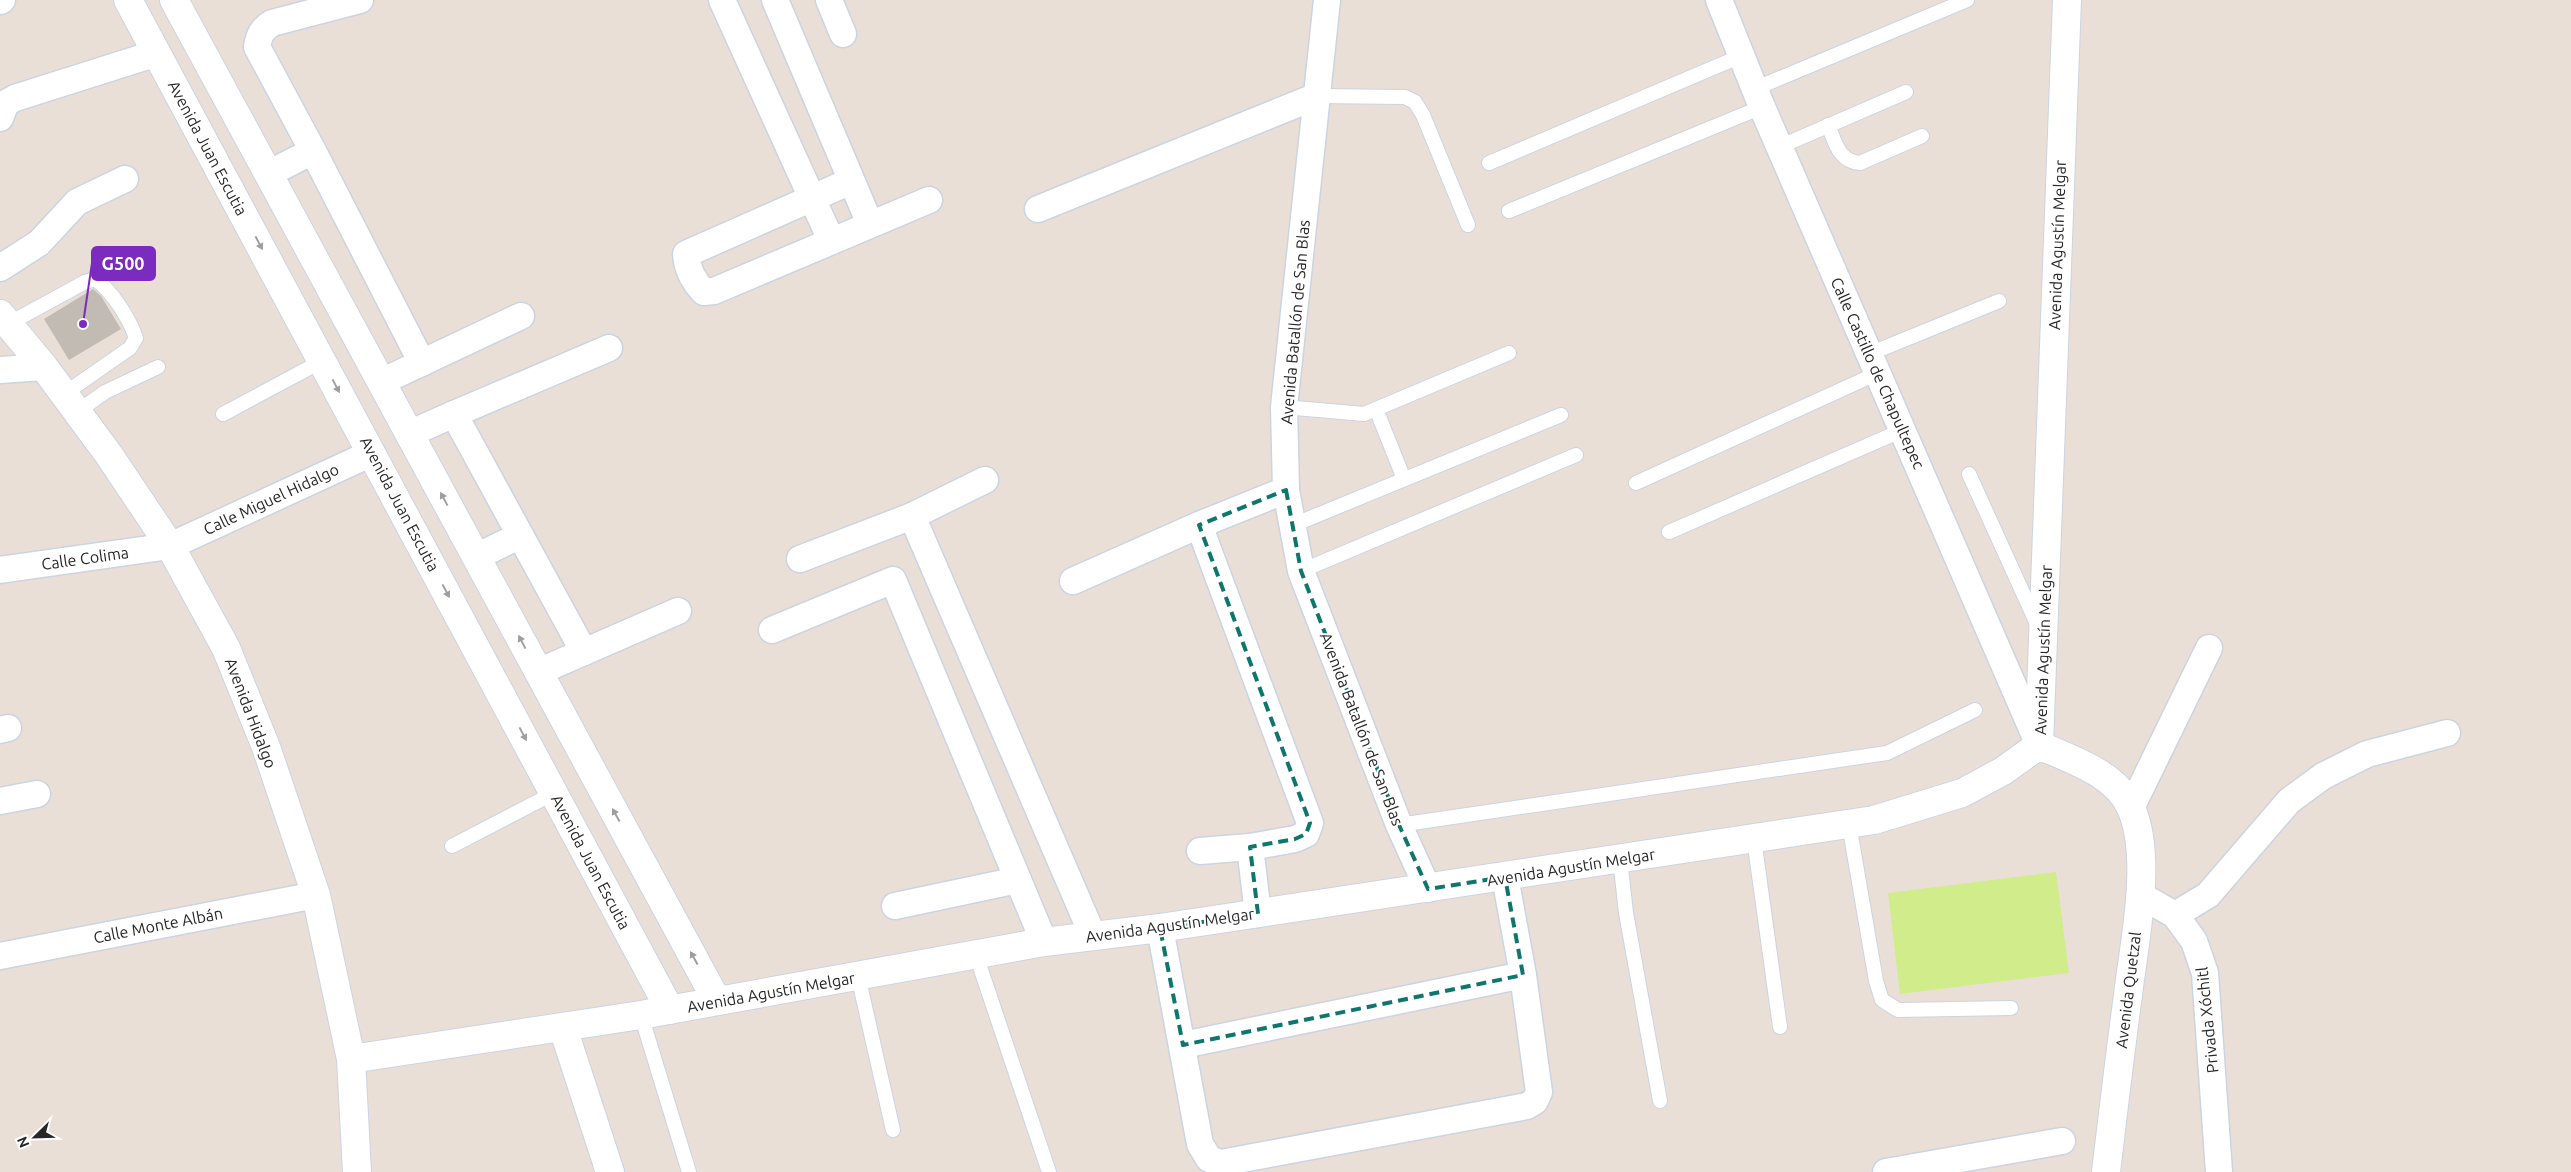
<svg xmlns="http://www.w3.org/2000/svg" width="2571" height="1172" font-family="Ubuntu,sans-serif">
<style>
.pitch{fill:#d1ec8b}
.building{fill:#c2bbb3}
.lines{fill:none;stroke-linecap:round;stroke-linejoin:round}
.service-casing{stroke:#ccd3e1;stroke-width:16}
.minor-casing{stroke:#ccd3e1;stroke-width:29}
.tertiary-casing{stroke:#ccd3e1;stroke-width:30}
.secondary-casing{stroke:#ccd3e1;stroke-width:30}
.service{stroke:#fff;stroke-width:14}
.minor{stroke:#fff;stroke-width:26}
.tertiary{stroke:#fff;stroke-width:28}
.secondary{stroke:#fff;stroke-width:28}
.oneway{fill:#9e9e9e}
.marked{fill:none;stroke:#0f766e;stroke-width:4;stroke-dasharray:10 6;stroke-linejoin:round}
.labels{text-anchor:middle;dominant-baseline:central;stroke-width:4;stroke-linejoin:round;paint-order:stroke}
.street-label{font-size:16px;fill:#272727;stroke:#fff}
.leader{fill:none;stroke:#7b2cbf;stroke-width:2}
.callout-dot{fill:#7b2cbf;stroke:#fff;stroke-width:2}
.callout{fill:#7b2cbf;stroke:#7b2cbf;stroke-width:2}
.callout-label{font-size:18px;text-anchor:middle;font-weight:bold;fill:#fff}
</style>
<rect width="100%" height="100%" fill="#eadfd7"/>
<path class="pitch" d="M2056,872l13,101 -169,21 -12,-101z"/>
<path class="building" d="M93,289l8,7 20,33 -52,31 -25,-41z"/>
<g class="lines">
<defs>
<g id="service">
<path d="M1754,89l213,-89"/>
<path d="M1317,96l88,1 10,5 8,13 45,110"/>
<path d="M1828,125c7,17 11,37 32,38l62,-27"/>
<path d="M1779,147l127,-55"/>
<path d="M1489,163l252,-107"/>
<path d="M1509,211l253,-104"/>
<path d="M8,324l77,-42 10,-3c18,13 34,39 41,59l-6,10 -66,46"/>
<path d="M1869,354l130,-53"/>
<path d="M1284,407l80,7 145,-61"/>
<path d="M1376,409l28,70"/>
<path d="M77,412l28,-20 53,-25"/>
<path d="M223,414l99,-53"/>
<path d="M1969,474l69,152"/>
<path d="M1636,483l242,-110"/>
<path d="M1293,525l268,-110"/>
<path d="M1669,532l234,-102"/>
<path d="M1301,571l275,-116"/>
<path d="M1849,824l27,157 6,19 16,10 113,-2"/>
<path d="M1399,825l488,-72 88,-43"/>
<path d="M1754,839l26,188"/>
<path d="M452,846l102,-53"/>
<path d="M1620,859l6,54 34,188"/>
<path d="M976,955l73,217"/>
<path d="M858,976l35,154"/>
<path d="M641,1015l48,157"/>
</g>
<g id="minor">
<path d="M360,0l-88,23c-10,6 -13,12 -15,24l56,104 109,212"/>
<path d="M722,0l109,240"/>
<path d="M775,0l95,224"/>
<path d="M829,0l14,34"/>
<path d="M1327,0l-43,407 2,83 15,81 98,254 29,64"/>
<path d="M1719,0l43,107 277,638"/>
<path d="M0,1l2,-1"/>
<path d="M0,118l6,-15 9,-5 142,-45"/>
<path d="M268,174l45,-23"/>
<path d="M851,181l-165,73c1,15 8,28 18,38l10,-1 215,-91"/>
<path d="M1038,209l279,-113"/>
<path d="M0,268l39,-25 38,-41 48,-23"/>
<path d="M0,370l44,-3"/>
<path d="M381,382l140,-66"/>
<path d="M409,434l45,-20"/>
<path d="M912,516l181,420"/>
<path d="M1199,525l111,298 -4,11 -11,5 -45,8 8,67"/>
<path d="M476,557l43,-21"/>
<path d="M800,559l112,-43 73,-36"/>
<path d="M0,570l170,-24 202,-93"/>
<path d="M1073,581l126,-56 87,-35"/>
<path d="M772,630l121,-50 151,362"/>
<path d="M584,652l-130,-238 155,-66"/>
<path d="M538,672l140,-61"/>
<path d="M0,730l8,-2"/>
<path d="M0,801l37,-7"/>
<path d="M2131,808l78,-160"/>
<path d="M1200,851l50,-4"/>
<path d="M2140,895l35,20 19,26 11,32 14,199"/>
<path d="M895,906l123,-26"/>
<path d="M2175,915l33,-20 81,-94 34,-25 44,-22 80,-21"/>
<path d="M1160,928l40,216 9,15 12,4 306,-57 8,-5 4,-9 -16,-117 -18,-98"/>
<path d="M0,956l316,-61"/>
<path d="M1183,1045l340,-70"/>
<path d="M1886,1172l176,-31"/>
</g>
<path id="tertiary" d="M2039,745l28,-745"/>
<g id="secondary">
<path d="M128,0l542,1010"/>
<path d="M174,0l543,1001"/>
<path d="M0,314l44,53 65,88 61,91 56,102 40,99 50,148 35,164 6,113"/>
<path d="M563,1028l47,144"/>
<path d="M351,1059l290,-44 403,-73 116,-14 714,-108 88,-27 41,-22 36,-26c32,15 77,28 92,63 22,49 3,135 -3,187 -8,59 -15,118 -22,177"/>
</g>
</defs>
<use href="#service" class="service-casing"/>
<use href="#minor" class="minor-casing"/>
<use href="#tertiary" class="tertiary-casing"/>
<use href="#secondary" class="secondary-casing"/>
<use href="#service" class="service"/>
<use href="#minor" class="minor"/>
<use href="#tertiary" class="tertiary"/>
<use href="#secondary" class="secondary"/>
</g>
<defs><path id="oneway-solid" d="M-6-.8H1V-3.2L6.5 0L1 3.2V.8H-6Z" transform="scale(1.25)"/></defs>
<g class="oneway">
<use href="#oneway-solid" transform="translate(259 243) rotate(62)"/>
<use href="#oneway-solid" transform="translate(336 386) rotate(62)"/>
<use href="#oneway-solid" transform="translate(444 499) rotate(-118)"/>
<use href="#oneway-solid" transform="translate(446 591) rotate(62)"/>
<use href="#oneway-solid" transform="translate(522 642) rotate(-118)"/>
<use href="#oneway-solid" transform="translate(523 734) rotate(62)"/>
<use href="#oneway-solid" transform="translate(616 815) rotate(-119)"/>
<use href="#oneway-solid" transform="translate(694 958) rotate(-119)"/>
</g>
<path class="marked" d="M1286,490l15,81 98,254 29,64 77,-12 18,98 -340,70 -23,-117 98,-14 -8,-67 45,-8 11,-5 4,-11 -111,-298z"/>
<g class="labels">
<g class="street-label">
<text transform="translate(208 148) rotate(62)">Avenida Juan Escutia</text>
<text transform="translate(2057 245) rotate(-88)">Avenida Agustín Melgar</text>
<text transform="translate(1295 322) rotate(-85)">Avenida Batallón de San Blas</text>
<text transform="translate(1878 373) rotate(66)">Calle Castillo de Chapultepec</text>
<text transform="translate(271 499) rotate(-25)">Calle Miguel Hidalgo</text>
<text transform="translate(400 504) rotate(62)">Avenida Juan Escutia</text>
<text transform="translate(85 558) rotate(-8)">Calle Colima</text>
<text transform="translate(2043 650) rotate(-88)">Avenida Agustín Melgar</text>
<text transform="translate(251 713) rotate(69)">Avenida Hidalgo</text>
<text transform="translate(1362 729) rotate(69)">Avenida Batallón de San Blas</text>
<text transform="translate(591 862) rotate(62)">Avenida Juan Escutia</text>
<text transform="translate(1571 867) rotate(-9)">Avenida Agustín Melgar</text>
<text transform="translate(158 925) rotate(-11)">Calle Monte Albán</text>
<text transform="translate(1170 925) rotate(-8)">Avenida Agustín Melgar</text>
<text transform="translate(2128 990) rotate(-83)">Avenida Quetzal</text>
<text transform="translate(771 992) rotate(-10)">Avenida Agustín Melgar</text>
<text transform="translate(2207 1020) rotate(-96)">Privada Xóchitl</text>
</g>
</g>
<path class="leader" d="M83 324L92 263"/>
<circle class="callout-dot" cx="83" cy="324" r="5"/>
<rect class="callout" x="92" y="247" width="63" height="33" rx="5"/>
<g class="callout-label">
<text x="123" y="270">G500</text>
</g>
<g transform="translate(35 1137) rotate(247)" stroke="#ffffff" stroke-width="4" paint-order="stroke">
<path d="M0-4L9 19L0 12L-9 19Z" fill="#272727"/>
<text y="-8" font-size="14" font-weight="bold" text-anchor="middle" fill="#272727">N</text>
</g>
</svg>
